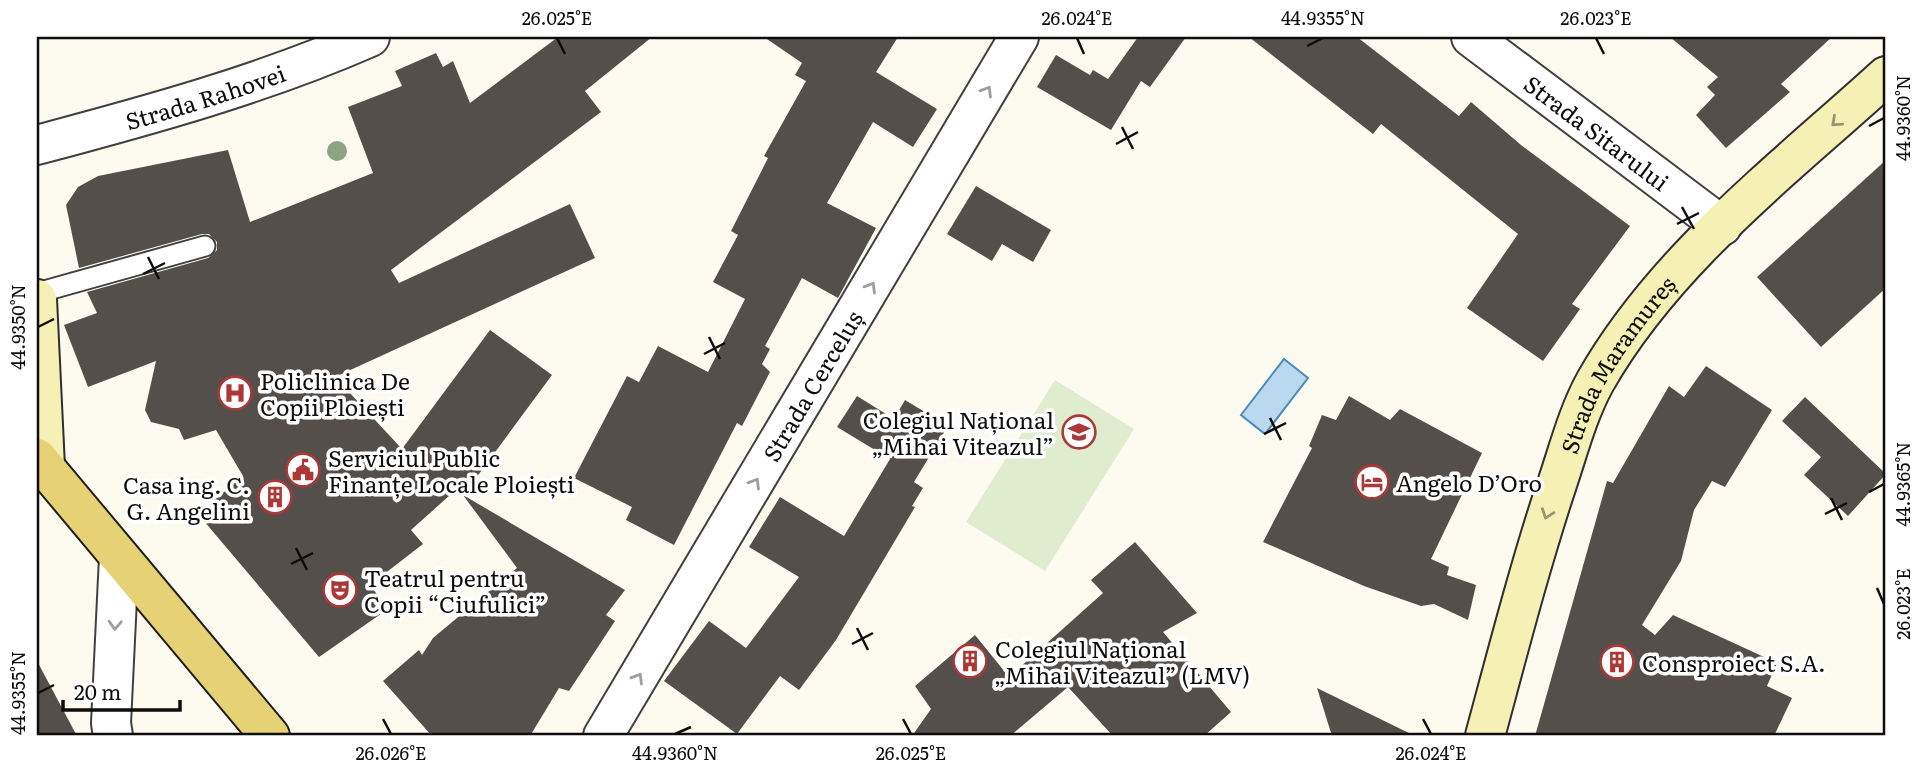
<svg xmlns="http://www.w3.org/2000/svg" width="1923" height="773" font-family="Literata,serif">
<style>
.pitch{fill:#e0ecce}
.water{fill:#bad9ee;stroke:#4a8abc;stroke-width:2}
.building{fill:#554f4b}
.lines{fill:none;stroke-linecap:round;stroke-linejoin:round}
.lane-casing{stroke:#404040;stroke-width:23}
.street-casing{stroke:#404040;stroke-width:42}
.secondary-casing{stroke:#2f2f2f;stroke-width:42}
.primary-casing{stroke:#1e1e1e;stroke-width:42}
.lane{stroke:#fff;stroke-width:19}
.street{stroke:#fff;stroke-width:38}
.secondary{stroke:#f5f0b3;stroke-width:38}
.primary{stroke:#e7d175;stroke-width:38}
.tree{fill:#8ca481}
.oneway{stroke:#9e9e9e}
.oneway2{stroke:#989571}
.ticks{fill:none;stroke:#0d0d0d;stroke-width:2.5}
.labels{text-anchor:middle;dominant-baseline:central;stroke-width:7;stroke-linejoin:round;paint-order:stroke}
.street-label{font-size:23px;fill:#0d0d0d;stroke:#fff}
.poi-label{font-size:23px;fill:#0d0d0d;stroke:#fff;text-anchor:start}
.neatline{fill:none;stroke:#0d0d0d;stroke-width:2.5}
.ticks-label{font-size:18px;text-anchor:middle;fill:#0d0d0d}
</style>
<rect width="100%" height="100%" fill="#fdfbf0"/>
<path class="pitch" d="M1055,380l79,49 -89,142 -79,-49z"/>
<path class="water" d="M1284,359l24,19 -43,56 -24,-19z"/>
<g class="building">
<path d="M558,37h94l-67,54 16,21 -210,158 8,13 171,-79 25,54 -260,119 67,72 88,-119 62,45 -79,107 -4,-4 -58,52 12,14 -53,41 18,24 -69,48 -121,-143 45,-38 -27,-46 -32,10 -5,-11 -28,-7 -6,-12 11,-49 -68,26 -24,-62 33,-12 -10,-21 121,-34 9,-8v-8l-8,-8h-7l-123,34 -13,-63 12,-18 20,-11 130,-26 22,72 123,-49 -25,-66 54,-21 -7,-15 41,-18 7,14 10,-6 17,42z"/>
<path d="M764,37h134l-22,35 61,37 -24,38 -40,-25 -46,81 49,25 -38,70 -36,-20 -37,68 5,3 -8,15 8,8 -28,54 -5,-3 -63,122 -48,-25 6,-13 -58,-29 53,-102 12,6 19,-36 50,26 37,-73 -32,-17 25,-47 -7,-4 37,-73 -4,-2 42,-75 -11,-6 7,-12z"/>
<path d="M1138,37h48l-36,50 -9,-6 -30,49 -74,-43 19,-32 34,20 3,-5 15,9z"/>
<path d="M1249,37h108l102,79 12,-14 50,43 109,81 -58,78 8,5 -37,52 -76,-53 51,-74 -137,-110 -8,10z"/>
<path d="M1670,37h162l-51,47 9,8 -64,56 -30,-33 19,-20 -8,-8 11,-10z"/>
<path d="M1886,160v128l-65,59 -64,-70z"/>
<path d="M976,186l75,44 -18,32 -31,-18 -10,17 -45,-27z"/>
<path d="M1706,366l66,44 -47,77 -13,-6 -18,29 -13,51 -39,64 13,10 18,-20 104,48 -10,23 25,12 -18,38h-239l72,-255 6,2 56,-97 15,11z"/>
<path d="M857,396l37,23 11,-19 43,26 -34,56 9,6 -11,18 3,1 -79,133 -37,50 -19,-14 -43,58 -73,-53 45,-60 37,27 53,-71 -50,-30 31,-50 64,39 46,-77 -53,-32z"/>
<path d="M1349,396l41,24 10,-11 82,44 -51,106 18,8 -2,8 29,10 -8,35 -34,-16 -13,2 -57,-20 -101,-44 49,-94 -3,-2 13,-31 14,5z"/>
<path d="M1805,397l81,77 -38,42 -44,-41 17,-18 -39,-36z"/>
<path d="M463,495l162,95 -19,25 9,6 -46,70 -10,-3 -29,48h-98l-49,-55 36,-31 3,5 11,-17 84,-70z"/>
<path d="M1135,542l62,71 -34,19 68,80 -27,24h-91l-45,-49 -58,49h-98l19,-27 -16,-23 60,-51 34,42 94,-84 -12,-13z"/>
<path d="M37,661l40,75h-40z"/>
<path d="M1317,688l98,48h-83z"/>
</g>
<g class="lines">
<defs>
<path id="lane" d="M37,293l168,-47"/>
<g id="street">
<path id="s1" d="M1471,37l251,189"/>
<path id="s2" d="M37,145c113,-30 226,-61 333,-108"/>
<path d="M113,736l-2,-13 8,-166"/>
<path id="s3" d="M603,736l416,-699"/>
</g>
<g id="secondary">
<path d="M37,299l8,168"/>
<path id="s4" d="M1485,736c23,-85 45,-171 73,-255 11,-33 20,-68 37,-99 69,-122 189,-213 291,-306"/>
</g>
<path id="primary" d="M37,458l233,278"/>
</defs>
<use href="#lane" class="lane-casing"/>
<use href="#street" class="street-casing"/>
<use href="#secondary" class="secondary-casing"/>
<use href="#primary" class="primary-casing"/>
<use href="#lane" class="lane"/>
<use href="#street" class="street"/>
<use href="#secondary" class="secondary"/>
<use href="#primary" class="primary"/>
</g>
<circle class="tree" cx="337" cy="151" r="10"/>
<defs><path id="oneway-chevron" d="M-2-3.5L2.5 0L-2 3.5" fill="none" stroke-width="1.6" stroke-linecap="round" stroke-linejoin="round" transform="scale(1.75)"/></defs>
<g class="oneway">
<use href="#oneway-chevron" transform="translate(987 91) rotate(-59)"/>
<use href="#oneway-chevron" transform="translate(871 287) rotate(-59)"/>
<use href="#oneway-chevron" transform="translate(755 483) rotate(-59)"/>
<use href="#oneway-chevron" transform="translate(115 625) rotate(93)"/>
<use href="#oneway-chevron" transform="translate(638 678) rotate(-59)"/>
</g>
<g class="oneway2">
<use href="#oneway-chevron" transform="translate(1836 122) rotate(138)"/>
<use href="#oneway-chevron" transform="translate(1547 514) rotate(109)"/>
</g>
<path class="ticks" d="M557,38l8,16M1077,38l7,16M1596,38l8,16M1307,46l16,-8M1869,126l15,-8M1122,127l11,22M1116,144l22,-12M1682,207l12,22M1677,224l22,-11M148,257l11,22M143,274l22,-11M38,327l16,-8M709,337l11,22M704,354l21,-11M1270,418l11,22M1264,434l22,-11M1869,492l15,-8M1831,498l11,22M1825,514l22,-11M296,548l11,22M291,564l22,-11M1877,588l7,16M857,628l11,22M852,644l21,-11M38,693l16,-8M383,719l8,15M903,719l8,15M1423,719l8,15M675,734l16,-7"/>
<defs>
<symbol id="hospital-ring" viewBox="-11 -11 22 22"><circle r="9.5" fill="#fff" stroke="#ac3737" stroke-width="1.5"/><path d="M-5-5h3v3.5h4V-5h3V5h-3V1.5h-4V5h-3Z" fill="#ac3737"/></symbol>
<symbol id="school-ring" viewBox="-11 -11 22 22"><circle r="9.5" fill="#fff" stroke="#ac3737" stroke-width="1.5"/><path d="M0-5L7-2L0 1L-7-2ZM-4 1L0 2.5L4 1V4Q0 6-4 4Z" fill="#ac3737"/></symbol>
<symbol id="civic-ring" viewBox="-11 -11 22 22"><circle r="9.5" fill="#fff" stroke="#ac3737" stroke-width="1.5"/><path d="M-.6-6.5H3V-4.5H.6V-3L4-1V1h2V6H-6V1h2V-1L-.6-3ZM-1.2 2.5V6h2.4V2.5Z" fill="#ac3737"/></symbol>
<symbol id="hotel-ring" viewBox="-11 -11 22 22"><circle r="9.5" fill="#fff" stroke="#ac3737" stroke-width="1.5"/><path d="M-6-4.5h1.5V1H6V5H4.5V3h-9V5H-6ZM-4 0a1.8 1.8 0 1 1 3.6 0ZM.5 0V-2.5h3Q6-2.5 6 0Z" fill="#ac3737"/></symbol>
<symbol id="building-ring" viewBox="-11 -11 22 22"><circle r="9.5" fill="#fff" stroke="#ac3737" stroke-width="1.5"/><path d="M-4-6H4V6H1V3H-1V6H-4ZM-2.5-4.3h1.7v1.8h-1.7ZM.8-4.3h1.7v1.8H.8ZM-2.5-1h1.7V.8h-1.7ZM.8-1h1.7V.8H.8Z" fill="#ac3737"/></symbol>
<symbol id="theatre-ring" viewBox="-11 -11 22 22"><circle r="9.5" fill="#fff" stroke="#ac3737" stroke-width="1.5"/><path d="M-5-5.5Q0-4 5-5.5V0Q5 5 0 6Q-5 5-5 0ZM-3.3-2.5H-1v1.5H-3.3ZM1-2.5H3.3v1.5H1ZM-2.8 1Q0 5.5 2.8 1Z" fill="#ac3737"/></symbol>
</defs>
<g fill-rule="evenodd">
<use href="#hospital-ring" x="216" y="374" width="38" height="38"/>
<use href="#school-ring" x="1060" y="413" width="38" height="38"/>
<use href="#civic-ring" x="284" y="451" width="38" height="38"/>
<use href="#hotel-ring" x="1353" y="463" width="38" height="38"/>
<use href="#building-ring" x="256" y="478" width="38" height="38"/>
<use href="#theatre-ring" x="321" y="571" width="38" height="38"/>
<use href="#building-ring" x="951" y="642" width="38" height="38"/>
<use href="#building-ring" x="1598" y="643" width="38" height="38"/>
</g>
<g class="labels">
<g class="street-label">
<text stroke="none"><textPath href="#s2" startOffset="175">Strada Rahovei</textPath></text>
<text stroke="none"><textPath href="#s1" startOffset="158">Strada Sitarului</textPath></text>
<text stroke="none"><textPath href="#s4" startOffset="397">Strada Maramureș</textPath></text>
<text stroke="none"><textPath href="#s3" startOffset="408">Strada Cerceluș</textPath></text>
</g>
<g class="poi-label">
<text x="260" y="380">Policlinica De<tspan x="260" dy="26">Copii Ploiești</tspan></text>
<text x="1054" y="419" text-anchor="end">Colegiul Național<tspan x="1054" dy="26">„Mihai Viteazul”</tspan></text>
<text x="328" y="457">Serviciul Public<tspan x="328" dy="26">Finanțe Locale Ploiești</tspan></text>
<text x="1396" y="482">Angelo D’Oro</text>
<text x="250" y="484" text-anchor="end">Casa ing. C.<tspan x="250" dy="26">G. Angelini</tspan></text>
<text x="364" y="577">Teatrul pentru<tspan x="364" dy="26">Copii “Ciufulici”</tspan></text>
<text x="995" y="648">Colegiul Național<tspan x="995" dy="26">„Mihai Viteazul” (LMV)</tspan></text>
<text x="1642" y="662">Consproiect S.A.</text>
</g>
</g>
<rect width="1923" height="773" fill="none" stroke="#ffffff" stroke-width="77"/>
<path d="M63 700v10h117v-10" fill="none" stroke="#0d0d0d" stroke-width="3.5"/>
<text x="74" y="700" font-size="21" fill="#0d0d0d" stroke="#ffffff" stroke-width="5" paint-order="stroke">20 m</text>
<rect x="38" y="38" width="1846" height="696" class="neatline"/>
<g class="ticks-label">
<text x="557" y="25">26.025°E</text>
<text x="1077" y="25">26.024°E</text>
<text x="1323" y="25">44.9355°N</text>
<text x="1596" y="25">26.023°E</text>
<text transform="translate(1904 118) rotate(-90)" y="6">44.9360°N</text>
<text transform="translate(19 327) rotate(-90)" y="6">44.9350°N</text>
<text transform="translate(1904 484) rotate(-90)" y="6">44.9365°N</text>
<text transform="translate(1904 604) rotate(-90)" y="6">26.023°E</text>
<text transform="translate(19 693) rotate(-90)" y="6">44.9355°N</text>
<text x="391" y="760">26.026°E</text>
<text x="675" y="760">44.9360°N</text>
<text x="911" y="760">26.025°E</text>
<text x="1431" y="760">26.024°E</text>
</g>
</svg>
